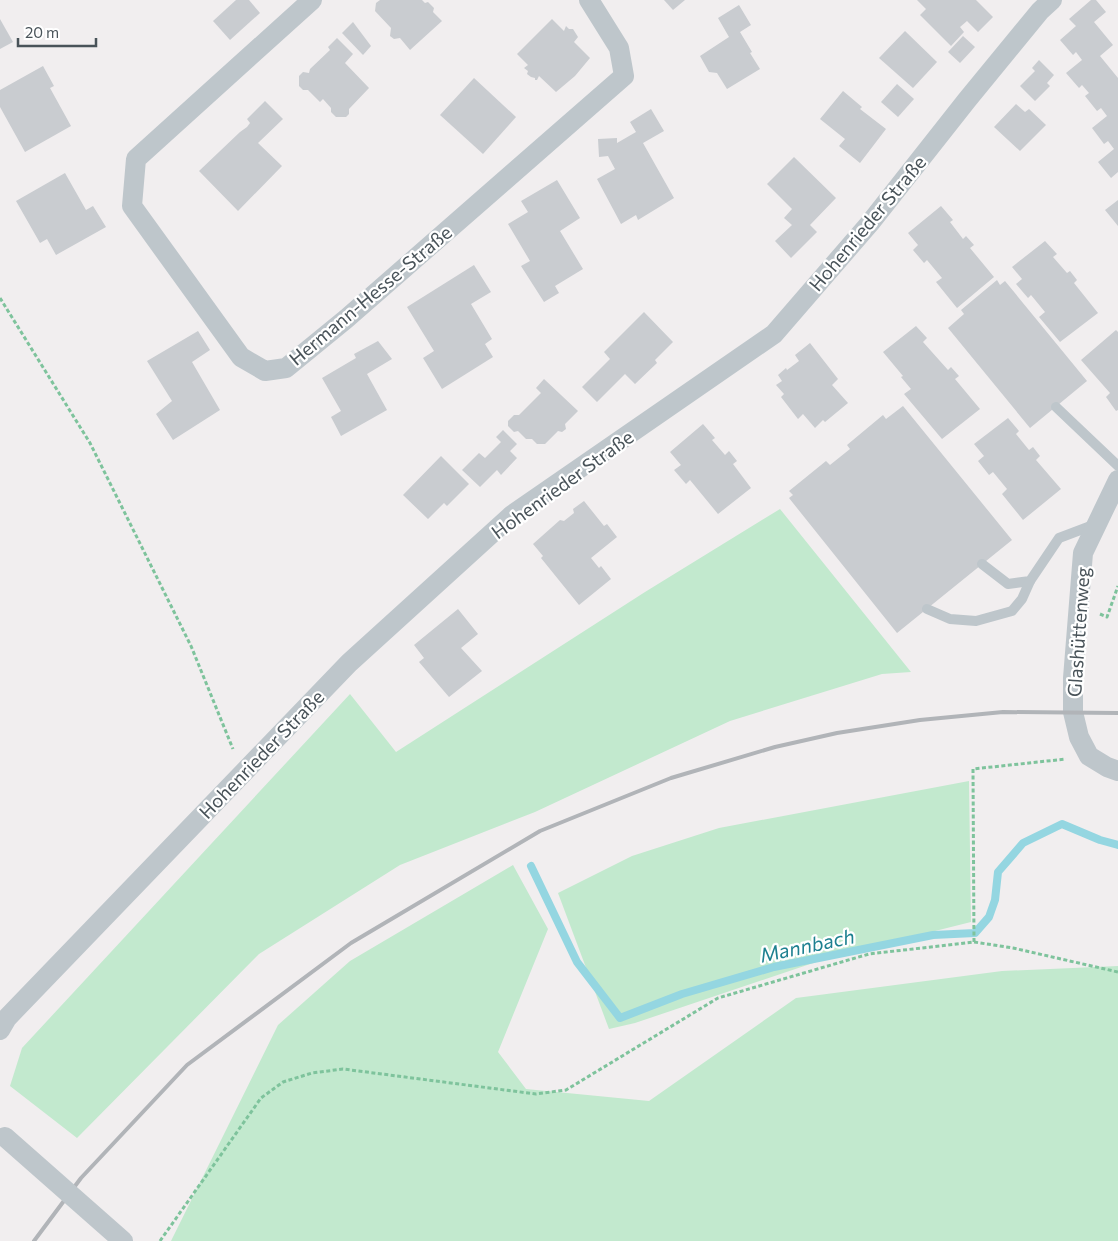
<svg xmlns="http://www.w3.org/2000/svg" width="1118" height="1241" font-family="Commissioner,sans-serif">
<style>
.green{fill:#c2e9ce}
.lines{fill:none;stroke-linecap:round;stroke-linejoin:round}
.stream{stroke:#94d6e1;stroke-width:8}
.building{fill:#c9ccd0}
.path{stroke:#7ec39c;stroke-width:3;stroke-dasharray:4 2.5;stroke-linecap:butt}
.lane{stroke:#bec6cb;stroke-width:10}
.street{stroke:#bec6cb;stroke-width:20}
.rail{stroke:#b1b4b8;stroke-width:4}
.street-bridge{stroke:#bec6cb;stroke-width:20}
.labels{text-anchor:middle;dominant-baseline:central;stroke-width:4.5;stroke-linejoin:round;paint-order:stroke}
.street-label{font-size:19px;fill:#495359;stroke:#fff}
.water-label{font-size:20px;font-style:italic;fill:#1d8090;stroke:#fff}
</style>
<rect width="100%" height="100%" fill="#f1eeef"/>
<g class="green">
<path d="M780,509l131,163 -29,2 -152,47 -195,91 -135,53 -141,89 -182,184 -67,-52 12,-38 328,-354 46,58 249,-160z"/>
<path d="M969,781l2,141 -140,35 -196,66 -26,6 -51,-136 74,-37 87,-28z"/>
<path d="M513,865l35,64 -50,123 28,37 123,12 147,-103 206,-27 116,-5v275h-947l107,-216 72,-64z"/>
</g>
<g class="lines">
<path class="stream" d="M531,866l46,96 43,56 62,-24 92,-27 159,-32 42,-2 14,-16 6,-17 3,-28 25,-29 39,-19 38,16 18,5"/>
</g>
<g class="building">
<path d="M236,0h13l11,13 -30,27 -17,-19z"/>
<path d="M380,0h42l3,3 3,-1 6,6 -1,4 9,9 -32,29 -10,-12 -6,1 -4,-3 1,-8 -16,-17 1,-8z"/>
<path d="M664,0h21l-12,10z"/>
<path d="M917,0h59l17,17 -15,15 -11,-11 -7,6 4,5 -13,14 -31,-31 6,-6z"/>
<path d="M1091,0h5l10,12 -12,10 19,23 -13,11 18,22v94l-7,6 -13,-16 16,-13 -6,-8 -4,3 -12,-16 15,-12 -6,-8 -4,3 -12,-15 4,-3 -7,-8 -3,3 -13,-15 16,-13 -6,-8 -3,3 -13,-15 16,-14 -7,-7z"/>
<path d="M739,5l12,20 -11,7 12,20 -2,1 10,16 -33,20 -10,-16 -8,-1 -9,-16 29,-19 -11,-19z"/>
<path d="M0,19l13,23 -13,7z"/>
<path d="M552,19l12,12 2,-5 3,3h4l5,8 -4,5 16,16 -15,18 -19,16 -17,-16 -2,4h-2v-2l-4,-1 -4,-3 1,-3 -4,-3 4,-3 -11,-11z"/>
<path d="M353,22l18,24 -8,9 -21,-22z"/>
<path d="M905,31l32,31 -24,26 -34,-30z"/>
<path d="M963,36l12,11 -15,16 -12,-11z"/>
<path d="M337,38l16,16 -8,9 24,25 -20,21v5l-3,3h-10l-5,-5v-4l-8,-9 -3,3 -12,-12h-5l-4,-4v-10l4,-4 6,1 1,-4 20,-19 -2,-3z"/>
<path d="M1039,60l15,15 -7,8 3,3 -15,15 -15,-15 15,-15 -3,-3z"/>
<path d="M43,66l11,20 -4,2 21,38 -46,26 -25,-45v-17z"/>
<path d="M474,78l42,39 -33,37 -43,-39z"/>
<path d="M897,84l17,15 -16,18 -17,-15z"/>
<path d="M843,91l19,16 -2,2 26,20 -26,34 -21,-17 6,-7 -25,-20z"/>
<path d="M265,101l18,18 -25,24 24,23 -44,45 -39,-40 41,-39 7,-5 3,-4 -3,-4z"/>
<path d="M1016,104l9,8 4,-3 17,16 -26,26 -26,-24z"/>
<path d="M651,109l13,22 -21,12 31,55 -36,22 -2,-5 -15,9 -24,-45 18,-10 -7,-13 -9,1 -1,-18 19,-1v5l19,-11 -6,-10z"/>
<path d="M794,157l42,41 -26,27 7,7 -26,26 -16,-17 17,-16 -8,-7 8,-9 -25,-25z"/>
<path d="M65,173l21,37 7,-4 13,21 -50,28 -9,-16 -7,4 -24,-42z"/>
<path d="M557,180l23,38 -20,13 23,38 -28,17 4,7 -15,9 -23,-36 9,-5 -22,-37 20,-12 -7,-11z"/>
<path d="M1118,200v26l-13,-16z"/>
<path d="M941,206l12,14 -3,2 13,17 3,-3 8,9 -4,3 24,29 -37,31 -21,-26 6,-4 -15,-18 -3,3 -11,-13 5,-5 -10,-12z"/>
<path d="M1045,241l12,13 -4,3 14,16 3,-2 7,9 -3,3 24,30 -38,29 -21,-25 6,-5 -14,-17 -3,3 -12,-14 6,-5 -10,-12z"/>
<path d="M474,265l17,27 -20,12 21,35 -7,5 8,13 -51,32 -19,-31 11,-7 -27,-44z"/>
<path d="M997,280l3,5 5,-4 82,100 -57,47 -82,-100 16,-14 -3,-4z"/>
<path d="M644,312l29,30 -18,18 2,3 -22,21 -10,-10 -28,28 -15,-15 28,-28 -6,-7z"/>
<path d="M916,326l11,12 -4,4 25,28 3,-3 8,9 -4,3 25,30 -38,30 -38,-45 7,-5 -10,-12 2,-1 -20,-24z"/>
<path d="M1116,330l2,2v78l-2,1 -10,-14 4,-4 -29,-33z"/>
<path d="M198,331l12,19 -18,12 28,48 -47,30 -17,-26 16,-13 -25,-40z"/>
<path d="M378,341l14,18 -25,15 20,36 -46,26 -10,-19 10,-6 -19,-33 34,-20 -2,-4z"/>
<path d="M810,343l28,36 -6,6 16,18 -23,19 -2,-2 -8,8 -12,-14 -5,5 -17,-22 3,-3 -8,-9 6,-4 -4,-6 8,-7 1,2 12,-9 -4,-6z"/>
<path d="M544,379l34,32 -13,13 1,5 -4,3 -4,-1 -13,13h-8l-5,-5h-6l-8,-8 -4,1 -6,-6v-5l6,-6h5l22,-22 -5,-5z"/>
<path d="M903,406l109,134 -115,93 -108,-135 4,-3 -4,-4 37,-30 4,4 20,-16 -3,-4 36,-30 3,4z"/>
<path d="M1008,418l11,13 -3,3 13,16 4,-3 7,9 -4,4 25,29 -38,31 -21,-26 5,-5 -14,-17 -4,3 -11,-14 6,-5 -10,-12z"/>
<path d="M703,424l12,14 -3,2 13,15 4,-4 8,10 -4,3 18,24 -33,26 -28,-34 -4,4 -12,-14 7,-5 -11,-13z"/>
<path d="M503,430l14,14 -7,7 7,7 -16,17 -4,-5 -17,17 -18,-17 17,-17 6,5 16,-16 -5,-5z"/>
<path d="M441,456l28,28 -22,22 -3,-3 -16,16 -25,-24z"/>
<path d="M584,501l20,25 3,-2 10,13 -26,21 8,10 2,-2 10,13 -32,26 -38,-47 2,-2 -10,-12 27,-24 4,1 10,-8 -1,-4z"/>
<path d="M458,609l20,25 -17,14 21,23 -33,26 -30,-35 5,-4 -10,-13z"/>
</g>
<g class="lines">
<g class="path">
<path d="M0,298l90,145 101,203 42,103"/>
<path d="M1100,614l7,3 11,-31"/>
<path d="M974,942l-1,-173 93,-10"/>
<path d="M160,1241l101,-143 22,-16 29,-9 31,-4 193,25 30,-4 152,-92 151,-44 105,-12 39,6 105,24"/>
</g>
<g class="lane">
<path d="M1056,407l62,59"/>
<path d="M982,564l26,20 22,-3 29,-43 37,-14"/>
<path d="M927,609l23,10 26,2 36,-10 10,-12 8,-18"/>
</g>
<g class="street">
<path d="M312,0l-176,159 -4,47 109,151 24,14 21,-3 60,-49 278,-243 -5,-28 -30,-48"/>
<path d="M1118,480l-35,73 -10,125v34l6,25 10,19 18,11 11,4"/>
<path d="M0,1030l7,-12 342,-355 163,-148 262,-181 96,-111 97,-123 73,-89 12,-11"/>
</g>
<path class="rail" d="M34,1241l47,-63 106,-113 164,-122 189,-112 131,-53 104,-31 62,-14 83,-13 83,-8 115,1"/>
<path class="street-bridge" d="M5,1137l118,104"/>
</g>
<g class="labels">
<g class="street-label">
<text transform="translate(867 223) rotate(-50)">Hohenrieder Straße</text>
<text transform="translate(370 295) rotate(-40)">Hermann-Hesse-Straße</text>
<text transform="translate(562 484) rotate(-36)">Hohenrieder Straße</text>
<text transform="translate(1078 632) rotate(-86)">Glashüttenweg</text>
<text transform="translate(261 754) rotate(-46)">Hohenrieder Straße</text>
</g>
<g class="water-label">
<text transform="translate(807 945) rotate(-12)">Mannbach</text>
</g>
</g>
<path d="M18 38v8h78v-8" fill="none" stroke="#495359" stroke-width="2.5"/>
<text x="25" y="38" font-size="15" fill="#495359" stroke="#ffffff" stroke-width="4" paint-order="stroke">20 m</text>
</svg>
